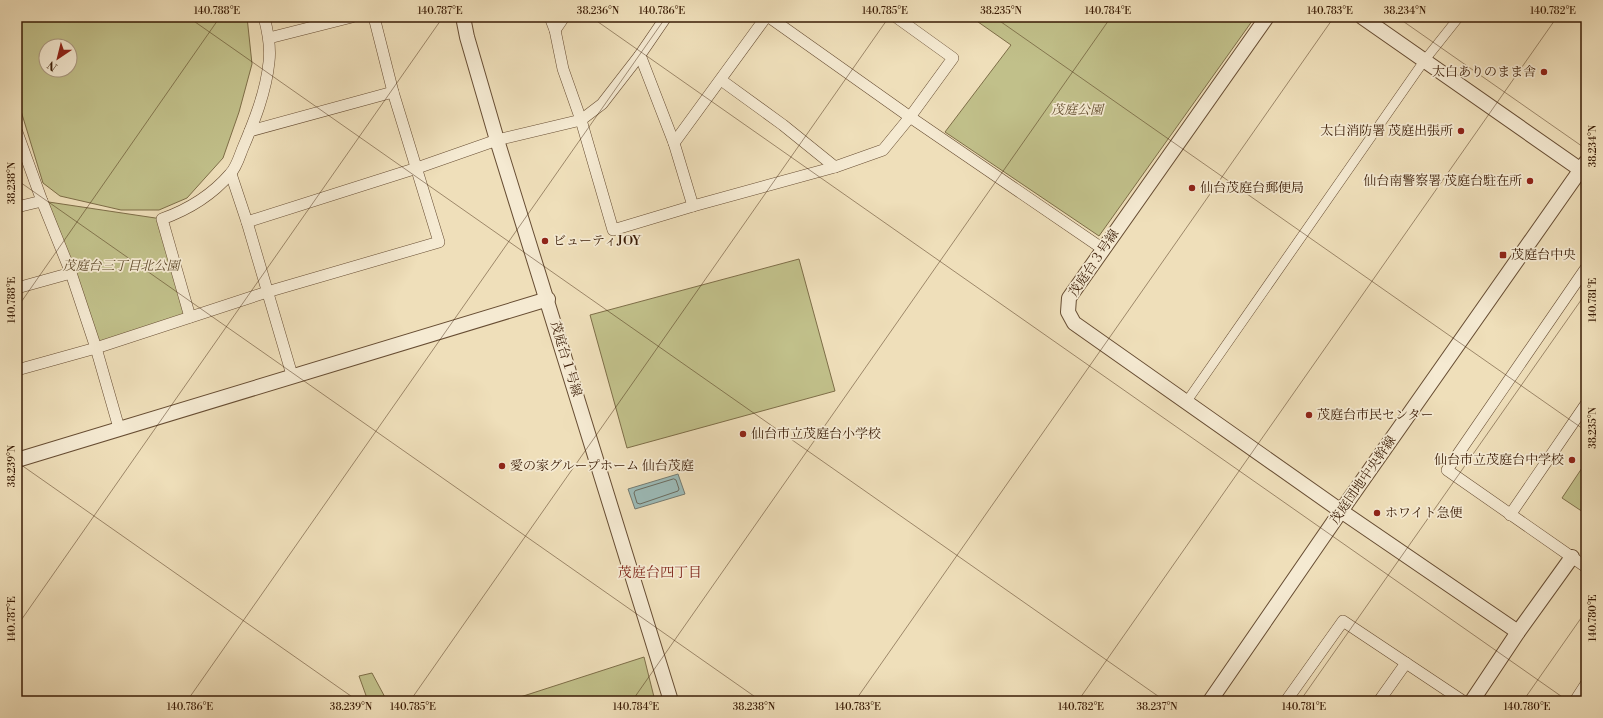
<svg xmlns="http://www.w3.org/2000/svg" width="1603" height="718" font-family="'Libre Bodoni','Noto Serif JP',serif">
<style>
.green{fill:#c1c08a;stroke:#7e6e48;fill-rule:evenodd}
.water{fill:#9cbbb8;stroke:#757b71}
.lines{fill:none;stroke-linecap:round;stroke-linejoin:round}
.shore{stroke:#6b6c5f;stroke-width:1}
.pedestrian-casing{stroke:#674d33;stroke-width:10}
.minor-casing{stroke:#674d33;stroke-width:12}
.tertiary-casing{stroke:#674d33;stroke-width:16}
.pedestrian{stroke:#f5ead2;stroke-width:9}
.minor{stroke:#f5ead2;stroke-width:11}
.tertiary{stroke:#f5ead2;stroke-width:14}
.ticks{fill:none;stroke:#3a1c06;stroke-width:1;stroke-opacity:0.45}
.poi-dot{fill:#8f2418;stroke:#f5ead2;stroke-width:1.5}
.labels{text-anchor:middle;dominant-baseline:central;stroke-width:3.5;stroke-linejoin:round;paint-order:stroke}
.poi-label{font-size:13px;fill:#3a1c06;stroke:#f5ead2;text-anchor:start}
.park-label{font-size:13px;font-style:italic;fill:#624d2e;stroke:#f5ead2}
.street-label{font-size:13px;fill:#3a1c06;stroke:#f5ead2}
.neighbourhood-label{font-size:14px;fill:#7a1f14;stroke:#f5ead2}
.neatline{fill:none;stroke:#3a1c06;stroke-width:1.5}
.ticks-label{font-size:10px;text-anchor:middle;fill:#3a1c06}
</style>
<rect width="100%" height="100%" fill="#efdfba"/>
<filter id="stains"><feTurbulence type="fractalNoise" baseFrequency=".005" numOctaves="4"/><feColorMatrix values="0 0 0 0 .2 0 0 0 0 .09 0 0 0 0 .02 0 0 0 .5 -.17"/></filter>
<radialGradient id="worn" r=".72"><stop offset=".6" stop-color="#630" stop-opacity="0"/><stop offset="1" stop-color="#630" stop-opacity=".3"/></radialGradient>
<g class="green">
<path d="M17,17h230l5,47 -13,48 -16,46 -36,40 -28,12h-38l-61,-14 -17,-13 -22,-72 -4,1zM46,46h24v24h-24z"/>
<path d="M971,17h284l-156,219 -154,-104 66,-87z"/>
<path d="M42,201l120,18 28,98 -94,31z"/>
<path d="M799,259l36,132 -208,57 -37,-133z"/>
<path d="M1586,462v52l-24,-16z"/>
<path d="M644,657l11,44h-144v-1z"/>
<path d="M372,673l15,28h-19l-9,-25z"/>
</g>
<path class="water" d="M678,474l7,20 -50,15 -7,-20z"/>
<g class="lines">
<path class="shore" d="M674,479l2,1 3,9 -1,2 -38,13 -3,-1 -3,-10 1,-2z"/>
<defs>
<path id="pedestrian" d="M1187,401l237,-340 35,-44"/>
<g id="minor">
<path d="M550,17l5,13 8,39 18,51 32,110 80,-24 142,-39 48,-17 27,-33 43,-59 -57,-41"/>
<path d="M769,17l141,100 193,132"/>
<path d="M555,30l9,-13"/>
<path d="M269,38l83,-21"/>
<path d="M640,55l34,88 19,63"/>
<path d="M721,80l62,45 52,42"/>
<path d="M250,131l143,-39"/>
<path d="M17,132l25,69 29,72 25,75 23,80"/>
<path d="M674,143l92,-126"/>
<path d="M231,174l16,48 45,153"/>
<path d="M17,207l25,-6"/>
<path d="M247,222l170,-54 80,-28 84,-20 21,-16 38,-49 26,-38"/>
<path d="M1586,268l-139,202 139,97"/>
<path d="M17,288l54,-15"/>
<path d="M190,317l-28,-98c25,-9 50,-24 68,-45 6,-6 9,-16 12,-24 12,-28 24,-58 27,-88 2,-16 -1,-30 -5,-45"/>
<path d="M17,370l79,-22 171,-56 172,-50 -46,-150 -19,-75"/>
<path d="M1510,515l76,-111"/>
<path d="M1286,701l57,-80 120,80"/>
<path d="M1379,701l27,-38"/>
<path d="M1575,701l11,-17"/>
</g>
<g id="tertiary">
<path d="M463,17l4,20 30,103 174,561"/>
<path d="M1267,17l-198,281 -1,14 6,11 267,188 177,121"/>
<path d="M1362,17l219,153"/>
<path d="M17,460l531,-161"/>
<path d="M1210,701l131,-190 245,-349"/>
<path d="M1472,701l46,-69 54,-75"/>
</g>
</defs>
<use href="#pedestrian" class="pedestrian-casing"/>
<use href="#minor" class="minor-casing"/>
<use href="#tertiary" class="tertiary-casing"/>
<use href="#pedestrian" class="pedestrian"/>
<use href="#minor" class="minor"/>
<use href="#tertiary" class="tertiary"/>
</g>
<path class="ticks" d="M188,17l977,684M591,17l977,684M994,17l592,414M1397,17l189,132M17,180l744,521M17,308l203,-291M17,462l341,239M17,626l426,-609M187,701l479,-684M410,701l479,-684M632,701l479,-684M855,701l479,-684M1078,701l479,-684M1300,701l286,-408M1523,701l63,-90"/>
<g class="poi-dot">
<circle cx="1544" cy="72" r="4"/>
<circle cx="1461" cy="131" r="4"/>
<circle cx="1530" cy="181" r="4"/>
<circle cx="1192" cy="188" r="4"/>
<circle cx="545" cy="241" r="4"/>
<rect x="1499" y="251" width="8" height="8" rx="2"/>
<circle cx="1309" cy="415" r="4"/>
<circle cx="743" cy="434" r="4"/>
<circle cx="1572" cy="460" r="4"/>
<circle cx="502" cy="466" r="4"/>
<circle cx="1377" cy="513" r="4"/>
</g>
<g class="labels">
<g class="poi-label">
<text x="1536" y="72" text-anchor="end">太白ありのまま舎</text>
<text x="1453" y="131" text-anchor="end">太白消防署 茂庭出張所</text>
<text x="1522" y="181" text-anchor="end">仙台南警察署 茂庭台駐在所</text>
<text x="1200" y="188">仙台茂庭台郵便局</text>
<text x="553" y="241">ビューティJOY</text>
<text x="1511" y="255">茂庭台中央</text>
<text x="1317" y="415">茂庭台市民センター</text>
<text x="751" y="434">仙台市立茂庭台小学校</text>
<text x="1564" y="460" text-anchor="end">仙台市立茂庭台中学校</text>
<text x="510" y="466">愛の家グループホーム 仙台茂庭</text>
<text x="1385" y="513">ホワイト急便</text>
</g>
<g class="park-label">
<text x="1077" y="110">茂庭公園</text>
<text x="121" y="266">茂庭台三丁目北公園</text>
</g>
<g class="street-label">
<text transform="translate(1094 263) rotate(-56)">茂庭台３号線</text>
<text transform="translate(566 359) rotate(73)">茂庭台１号線</text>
<text transform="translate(1363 480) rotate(-55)">茂庭団地中央幹線</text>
</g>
<g class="neighbourhood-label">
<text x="660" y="573">茂庭台四丁目</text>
</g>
</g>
<rect width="1603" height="718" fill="none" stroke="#efdfba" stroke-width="44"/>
<g transform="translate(58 58) rotate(215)"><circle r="19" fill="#f5ead2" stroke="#aa9880"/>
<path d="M0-3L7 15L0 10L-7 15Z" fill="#8f2418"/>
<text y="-6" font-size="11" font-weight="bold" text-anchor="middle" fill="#3a1c06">N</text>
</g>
<rect x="22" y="22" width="1559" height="674" class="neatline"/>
<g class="ticks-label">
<text x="217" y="14">140.788°E</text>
<text x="440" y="14">140.787°E</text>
<text x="598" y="14">38.236°N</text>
<text x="662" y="14">140.786°E</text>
<text x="885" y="14">140.785°E</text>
<text x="1001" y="14">38.235°N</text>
<text x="1108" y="14">140.784°E</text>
<text x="1330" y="14">140.783°E</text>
<text x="1405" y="14">38.234°N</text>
<text x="1553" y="14">140.782°E</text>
<text transform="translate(1592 146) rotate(-90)" y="4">38.234°N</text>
<text transform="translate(11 183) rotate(-90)" y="4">38.238°N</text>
<text transform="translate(1592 300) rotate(-90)" y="4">140.781°E</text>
<text transform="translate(11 300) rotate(-90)" y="4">140.788°E</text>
<text transform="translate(1592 428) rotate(-90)" y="4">38.235°N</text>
<text transform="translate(11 466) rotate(-90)" y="4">38.239°N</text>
<text transform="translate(1592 618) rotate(-90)" y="4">140.780°E</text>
<text transform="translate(11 619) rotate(-90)" y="4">140.787°E</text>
<text x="190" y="710">140.786°E</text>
<text x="351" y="710">38.239°N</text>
<text x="413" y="710">140.785°E</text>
<text x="636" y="710">140.784°E</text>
<text x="754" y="710">38.238°N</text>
<text x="858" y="710">140.783°E</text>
<text x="1081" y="710">140.782°E</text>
<text x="1157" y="710">38.237°N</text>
<text x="1304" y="710">140.781°E</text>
<text x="1527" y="710">140.780°E</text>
</g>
<rect width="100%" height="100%" filter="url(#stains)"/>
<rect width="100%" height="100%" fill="url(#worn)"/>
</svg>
